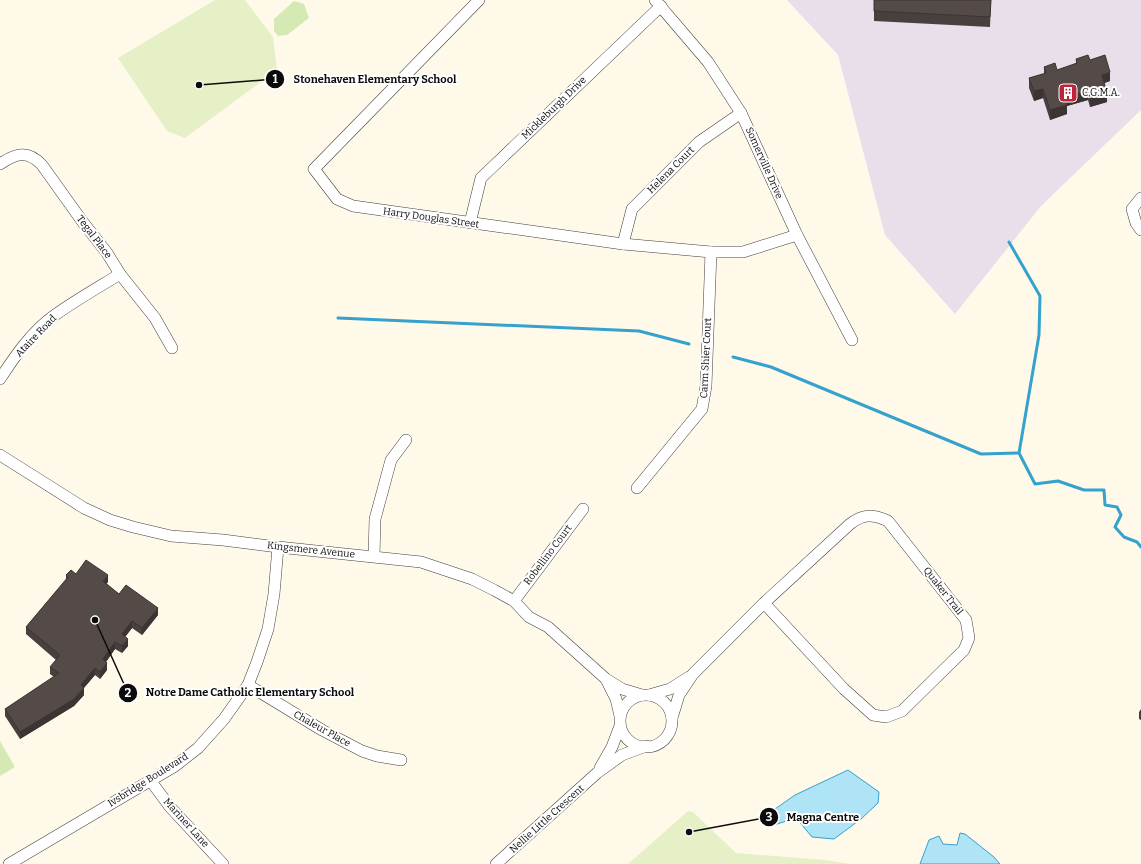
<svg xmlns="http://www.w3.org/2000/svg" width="1141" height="864" font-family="Bitter,serif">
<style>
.industrial{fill:#e8dfeb}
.green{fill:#d5e9b4}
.pitch{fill:#e6f0c6}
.water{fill:#afe3f6;stroke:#35a1cd}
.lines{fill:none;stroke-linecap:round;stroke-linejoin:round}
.stream{stroke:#35a1cd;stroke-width:3}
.minor-casing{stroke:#3e3e3e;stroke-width:12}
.minor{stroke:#fff;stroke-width:11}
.wall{fill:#48403e}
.shaded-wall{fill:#3b3432}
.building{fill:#544b48;stroke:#3b3432}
.labels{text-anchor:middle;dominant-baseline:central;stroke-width:4;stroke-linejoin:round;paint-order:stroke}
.poi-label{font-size:10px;fill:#0b0b0b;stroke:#fff;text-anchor:start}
.street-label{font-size:10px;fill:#0b0b0b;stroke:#fff}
.leader{fill:none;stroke:#0b0b0b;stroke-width:1.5}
.callout-dot{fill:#0b0b0b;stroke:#fff;stroke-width:1.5}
.mark-label{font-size:12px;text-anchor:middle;font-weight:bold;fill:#fff}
.callout-label{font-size:11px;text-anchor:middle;font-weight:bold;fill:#0b0b0b;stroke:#fff;stroke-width:4;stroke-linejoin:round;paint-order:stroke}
</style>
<rect width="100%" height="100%" fill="#fff9ea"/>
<path class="industrial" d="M787,0h354v110l-100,96 -86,108 -70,-79 -47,-180z"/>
<g class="green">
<path d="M294,1l10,3 5,14 -22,17 -9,1 -4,-5v-12z"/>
<path d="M0,741l15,26 -15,9z"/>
</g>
<g class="pitch">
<path d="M215,0h30l28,37 4,33 -92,68 -18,-7 -49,-73z"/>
<path d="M688,811l5,1 43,41 89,7 26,4h-223z"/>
</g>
<g class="water">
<path d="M848,770l31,22 -1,11 -17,16 -27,20 -22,-2 -16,-19 -22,7 -12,-7 33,-23z"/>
<path d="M960,833l5,1 29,23 6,7h-80l9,-24 10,-4 4,8 14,1z"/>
</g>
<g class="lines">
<g class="stream">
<path d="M1009,242l31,54 -1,39 -20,118 16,31 23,-3 26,9h20l1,15 12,2 4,8 -6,12 9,10 13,5 4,5"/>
<path d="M338,318l301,13 50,13"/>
<path d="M733,357l38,10 210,87 38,-1"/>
</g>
<defs>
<g id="minor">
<path d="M479,0l-165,169 23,30 16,7 270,38 88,8h32l54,-17"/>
<path d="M655,0l53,62 33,51 56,122 55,105"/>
<path d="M0,164c16,-11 28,-14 42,1l40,56 25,32 13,21 35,44 17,30"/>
<path d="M1141,198l-9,11 4,14 5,7"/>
<path d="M470,223l11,-45 180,-172"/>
<path d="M623,244l9,-35 67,-67 42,-29"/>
<path d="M0,379c15,-23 32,-48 55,-64 21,-15 44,-28 65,-41"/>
<path d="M0,455l84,53 26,12 23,7 38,9 52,4 55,7 143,15 51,17 22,11 20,11 15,16 19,10 58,52 16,10 20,6"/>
<path d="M637,488l65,-79 4,-23 5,-134"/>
<path d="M374,556l1,-37 16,-59 15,-20"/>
<path d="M514,601l69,-92"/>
<path d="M606,679l10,20 4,17"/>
<path d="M248,685l74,45 40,21 15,5 24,4"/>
<path d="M649,695l21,-6 19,-12"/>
<circle cx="646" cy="721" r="26"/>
<path d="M672,718l7,-23 14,-21 71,-71 86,-79c13,-10 22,-10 38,-3l78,99 3,18 -5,12 -62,61 -16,6 -13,-2 -29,-26 -80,-86"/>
<path d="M600,768l12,-21 8,-21"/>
<path d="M150,780l20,27 53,57"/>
<path d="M9,864l166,-98 23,-18 26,-29 24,-34 9,-23 11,-33 6,-35 4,-47"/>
<path d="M496,864l101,-91 25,-18 24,-9"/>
</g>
</defs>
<use href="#minor" class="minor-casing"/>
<use href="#minor" class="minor"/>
</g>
<g class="wall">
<path d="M874,0h117l-1,27 -116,-6z"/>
<path d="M1076,59l14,1 20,21 -6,2 3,19 -17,5 -2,-7 -21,6v8l-17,6 -7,-22 -9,3 -5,-13v-10l15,-4v-7l13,3 19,-6z"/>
<path d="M76,574l32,8 -2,2 13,10 39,21 -16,20 -10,-7 -7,9 3,9 -6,7 -7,-4 -9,13 1,8 -7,9 -5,-4 -11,13v7l-10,11 -54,33 -15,-23v-7l49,-32 -4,-3v-7l6,-7 -30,-26v-7l40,-47v-5z"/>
<path d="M1141,709v11l-2,-1v-7z"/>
</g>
<g class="shaded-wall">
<path d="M1110,72v9l-8,3v-9z"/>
<path d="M1043,89v9l-9,3v-10z"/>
<path d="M1088,90v10l-21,6v8l-17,6v-10l15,-12z"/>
<path d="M1107,93v9l-17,5v-9z"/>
<path d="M108,575v7l-5,6v-7z"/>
<path d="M158,608v7l-16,20v-7z"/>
<path d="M132,621v7l-10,13v-7z"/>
<path d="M128,639v7l-6,7v-7z"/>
<path d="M115,642v7l-12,17v-7z"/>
<path d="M107,663v7l-7,9v-7z"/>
<path d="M95,668v7l-14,16 3,-3v7l-10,11 -54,33v-7l61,-47z"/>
</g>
<g class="building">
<path d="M874,0h117l-1,17 -116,-6z"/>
<path d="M1088,55l2,5 15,-5 5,17 -8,3 5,18 -17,5 -2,-8 -23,8 2,7 -17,5 -7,-21 -9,2 -5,-13 17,-5 -2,-6 11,-4 2,7 20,-7 -1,-4z"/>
<path d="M86,560l22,15 -5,6 16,13 7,-9 32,23 -16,20 -10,-7 -10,13 6,5 -6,7 -7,-4 -12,17 4,4 -7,9 -5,-4 -14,17 3,3 -10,11 -54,33 -15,-23 54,-36 -9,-6 10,-12 -34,-28 42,-50 -2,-2 5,-5 5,4z"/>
</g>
<defs>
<symbol id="building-square" viewBox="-11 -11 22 22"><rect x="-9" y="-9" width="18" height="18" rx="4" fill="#bb243b" stroke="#fff"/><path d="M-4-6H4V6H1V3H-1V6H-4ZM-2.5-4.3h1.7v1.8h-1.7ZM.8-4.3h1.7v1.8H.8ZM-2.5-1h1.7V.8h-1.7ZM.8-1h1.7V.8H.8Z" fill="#fff"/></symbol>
</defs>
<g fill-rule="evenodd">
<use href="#building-square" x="1057" y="82" width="22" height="22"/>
</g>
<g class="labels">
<g class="poi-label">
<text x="1082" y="93">C.G.M.A.</text>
</g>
<g class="street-label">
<text transform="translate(554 108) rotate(-44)">Mickleburgh Drive</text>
<text transform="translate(764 163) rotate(66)">Somerville Drive</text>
<text transform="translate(671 170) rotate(-45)">Helena Court</text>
<text transform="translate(431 218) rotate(8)">Harry Douglas Street</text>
<text transform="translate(94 237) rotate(53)">Tegal Place</text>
<text transform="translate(36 336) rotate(-46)">Ataire Road</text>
<text transform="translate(706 358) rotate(-87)">Carm Shier Court</text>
<text transform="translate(311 550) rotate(6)">Kingsmere Avenue</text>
<text transform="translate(548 555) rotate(-53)">Robellino Court</text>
<text transform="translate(943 591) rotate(52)">Quaker Trail</text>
<text transform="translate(322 729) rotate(29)">Chaleur Place</text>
<text transform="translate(148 780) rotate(-32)">Ivsbridge Boulevard</text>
<text transform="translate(547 819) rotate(-42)">Nellie Little Crescent</text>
<text transform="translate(186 823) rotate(48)">Mariner Lane</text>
</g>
</g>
<path class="leader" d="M199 85L275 79M95 620L128 693M689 832L769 817"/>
<g class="callout-dot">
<circle cx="199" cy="85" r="4"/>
<circle cx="95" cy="620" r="4"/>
<circle cx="689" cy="832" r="4"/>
<circle cx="275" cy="79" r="10"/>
<circle cx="128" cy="693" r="10"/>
<circle cx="769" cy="817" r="10"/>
</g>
<g class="mark-label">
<text x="275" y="83">1</text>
<text x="128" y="697">2</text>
<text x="769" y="821">3</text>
</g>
<g class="callout-label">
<text x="375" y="83">Stonehaven Elementary School</text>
<text x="250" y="696">Notre Dame Catholic Elementary School</text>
<text x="823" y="821">Magna Centre</text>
</g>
</svg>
